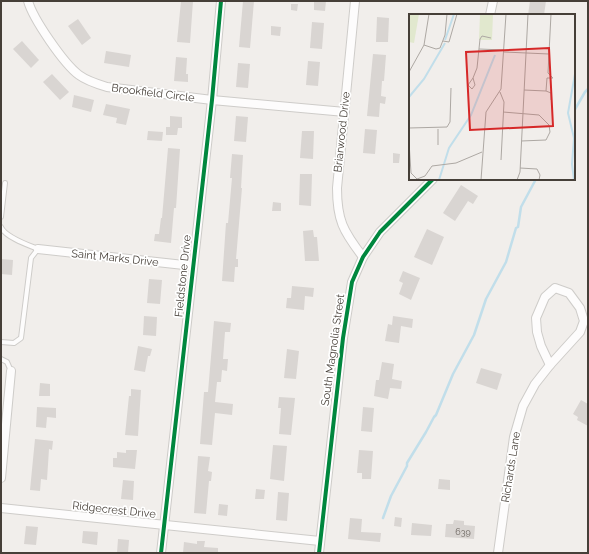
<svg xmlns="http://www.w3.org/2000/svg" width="589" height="554" font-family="Raleway,sans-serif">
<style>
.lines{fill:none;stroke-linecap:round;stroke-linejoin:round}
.stream{stroke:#c1deea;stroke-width:2.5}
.building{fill:#d9d5d2}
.lane-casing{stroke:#ceccc9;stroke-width:6}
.street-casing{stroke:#ceccc9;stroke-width:10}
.lane{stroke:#fdfcfc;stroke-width:4}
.street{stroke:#fdfcfc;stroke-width:8}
.cycleway-casing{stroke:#fff;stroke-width:6}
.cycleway{stroke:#00873e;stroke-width:4}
.labels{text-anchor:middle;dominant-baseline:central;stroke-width:3.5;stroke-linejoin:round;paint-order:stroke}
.number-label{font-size:9px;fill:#6c6660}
.street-label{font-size:11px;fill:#463f38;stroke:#fff}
.inset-river{fill:none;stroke:#c1deea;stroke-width:2}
.inset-road{fill:none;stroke:#ada8a3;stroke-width:1}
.view{fill:#d62828;fill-opacity:0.15;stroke:#d62828;stroke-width:2}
.inset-edge{fill:none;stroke:#463f38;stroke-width:2}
</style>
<rect width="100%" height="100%" fill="#f1eeeb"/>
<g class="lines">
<g class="stream">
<path d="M574,111l11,-19 3,-3"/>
<path d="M383,518l8,-22 16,-30v-3l19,-31 8,-15 2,-2 17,-41 21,-39 12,-36 20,-37 10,-34 2,-1 3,-20 15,-28"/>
</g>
</g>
<g class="building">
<path d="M181,1h12l-3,42 -13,-1z"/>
<path d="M243,1h11l-4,47 -11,-1z"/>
<path d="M314,1h12l-1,10 -11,-1z"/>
<path d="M530,1h16l-2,14h-16z"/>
<path d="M291,4h7l-1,7 -6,-1z"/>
<path d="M377,17l12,1 -1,24h-12z"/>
<path d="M78,19l13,19 -9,7 -14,-19z"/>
<path d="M312,22l12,1 -2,26 -12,-1z"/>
<path d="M271,26l10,1 -1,9 -9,-1z"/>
<path d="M22,41l17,19 -8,8 -18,-19z"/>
<path d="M106,51l25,4 -2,12 -25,-4z"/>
<path d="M373,54l13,1 -2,26h-2l-1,15 5,1 -1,7 -5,-1 -1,14 -12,-1z"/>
<path d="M176,57l11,1 -1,16h2v8l-14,-1z"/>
<path d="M308,61l12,1 -2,24 -12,-1z"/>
<path d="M238,63l12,1 -2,24 -12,-1z"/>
<path d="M52,74l17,18 -9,8 -17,-18z"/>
<path d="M74,95l20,5 -3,12 -19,-5z"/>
<path d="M106,104l24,5 -4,16 -10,-2 1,-5 -14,-3z"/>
<path d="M170,116l12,1v11h-4l-1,7h-11v-8h4z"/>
<path d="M236,116l12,1 -2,25 -12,-1z"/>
<path d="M365,129l12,1 -2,24 -12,-1z"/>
<path d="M148,131l15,1 -1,9 -15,-1z"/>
<path d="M302,131h12l-1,28 -13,-1z"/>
<path d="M168,148l12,1 -4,59h-2l-3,35 -17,-2 1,-7h4l2,-16h1z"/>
<path d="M393,153l7,1 -1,9h-6z"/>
<path d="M232,154l11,1 -2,33h1l-6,71h2v8h-3l-1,15 -12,-1 4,-58h2l4,-45h-2z"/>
<path d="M300,174h12l-1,32 -12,-1z"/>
<path d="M461,185l17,11 -5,8 -5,-3 -13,20 -12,-8z"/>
<path d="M273,202l8,1v8h-9z"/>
<path d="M427,229l17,8 -12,28 -18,-8z"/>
<path d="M313,230l1,7h3l2,24h-14l-2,-30z"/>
<path d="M1,259l12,1 -1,15 -11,-1z"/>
<path d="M403,271l17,7 -9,22 -12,-6 4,-11 -4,-2z"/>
<path d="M149,279l13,1 -2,24 -13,-1z"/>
<path d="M292,286l22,2 -1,9 -8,-1 -1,14 -18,-2 1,-10h4z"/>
<path d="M144,316l13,1 -1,19 -13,-1z"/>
<path d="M393,316l20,3 -1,9 -11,-2 -2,17 -14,-2 3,-17 4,1z"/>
<path d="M214,321l17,2 -1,9h-5l-2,27h5l-1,12 -5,-1 -1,12h-4l-2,20 18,2 -1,11 -17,-2 -3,32 -12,-1 4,-52h4z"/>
<path d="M138,346l14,3 -2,7h-2l-3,16 -11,-2z"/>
<path d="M287,349l12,2 -3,28 -12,-1z"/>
<path d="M382,362l12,2 -2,15 10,2 -1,8 -11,-1 -2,11 -14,-3 2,-16h3z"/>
<path d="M481,368l21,6 -5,16 -21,-7z"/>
<path d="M40,383l10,1v12h-11z"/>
<path d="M131,389l10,1 -3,46 -13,-1 4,-39h2z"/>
<path d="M279,397l16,1 -4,37 -12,-1 2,-26h-3z"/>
<path d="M581,400l7,4v22l-11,-6 1,-3 -5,-3z"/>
<path d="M37,407l19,1v10l-9,-1 -1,11 -10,-1z"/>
<path d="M363,407l11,1 -2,24 -11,-1z"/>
<path d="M35,439l18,2 -1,9 -3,-1 -2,31 -6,-1 -1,12 -10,-1z"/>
<path d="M273,445l14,1 -3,35 -14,-2z"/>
<path d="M126,450h11l-2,19 -22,-2v-9h4v-6l9,1z"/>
<path d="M359,450l14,1 -2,28h-9v-6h-5z"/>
<path d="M198,456l12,1 -2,14 4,1 -1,9h-2l-3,33 -12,-1z"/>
<path d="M439,479l11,1v10l-12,-1z"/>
<path d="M123,480l11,1 -1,19 -12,-1z"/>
<path d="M256,489l9,1 -1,9h-9z"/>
<path d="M278,492l11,1 -2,28 -11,-1z"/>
<path d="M219,504l9,1 -1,11 -9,-1z"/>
<path d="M395,517l7,1 -1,9 -7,-1z"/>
<path d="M350,518l12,1 -1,13 20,1 -1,9 -32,-3z"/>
<path d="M454,520l10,1v4l11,1 -1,13 -29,-2 1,-13h7z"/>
<path d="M412,523l20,2 -1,11 -20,-1z"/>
<path d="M26,526l12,1 -2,18 -12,-1z"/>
<path d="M83,531l15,1 -1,13 -15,-2z"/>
<path d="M118,539l11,1 -1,13h-11z"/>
<path d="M197,541h8l-1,6 14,1v5h-35l1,-11 13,2z"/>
</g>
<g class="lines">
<defs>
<g id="lane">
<path d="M1,217l4,-34"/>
<path d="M1,227c4,10 27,18 37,22l-7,9 -10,80 -7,5 -13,-1"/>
<path d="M1,359l6,3 4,9"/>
</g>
<g id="street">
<path d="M28,1c5,18 36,63 51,74 8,6 18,9 28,12l105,13 133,12"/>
<path d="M355,1l-18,187c0,32 6,43 26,69"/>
<path d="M490,15l3,-14"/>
<path d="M38,249l155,17"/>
<path d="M555,288l14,5 11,15 4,13 -4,11 -30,33 -9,-19 -4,-14 -1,-14 9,-21z"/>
<path d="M1,478l10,-107"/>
<path d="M1,508l319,33"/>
<path d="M161,553l51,-453 9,-99"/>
<path d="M319,553l24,-215 9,-56 11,-25 17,-25 53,-53"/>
<path d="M498,553l16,-116 9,-31 12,-22 15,-19"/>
</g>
</defs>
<use href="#lane" class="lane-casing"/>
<use href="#street" class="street-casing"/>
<use href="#lane" class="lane"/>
<use href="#street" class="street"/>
<defs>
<g id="cycleway">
<path d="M161,553l51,-453 9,-99"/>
<path d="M319,553l24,-215 9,-56 11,-25 17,-25 53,-53"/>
</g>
</defs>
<use href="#cycleway" class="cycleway-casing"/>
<use href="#cycleway" class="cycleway"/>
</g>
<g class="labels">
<g class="number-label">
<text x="463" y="532">639</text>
</g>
<g class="street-label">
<text transform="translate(153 93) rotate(7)">Brookfield Circle</text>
<text transform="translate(342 132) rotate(-84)">Briarwood Drive</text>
<text transform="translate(115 258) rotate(6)">Saint Marks Drive</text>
<text transform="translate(183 276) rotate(-84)">Fieldstone Drive</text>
<text transform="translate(333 350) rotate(-82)">South Magnolia Street</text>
<text transform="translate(511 467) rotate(-81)">Richards Lane</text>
<text transform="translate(114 510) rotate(6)">Ridgecrest Drive</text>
</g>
</g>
<g transform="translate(409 14)">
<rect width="166" height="166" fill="#f1eeeb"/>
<path d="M0,0h10l-5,29 -5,-1z" fill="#e1e8ce"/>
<path d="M71,0h13l-1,26h-13z" fill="#e1e8ce"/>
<path class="inset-river" d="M36,26l9,-26M0,83l15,-18 21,-36M30,166l10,-32 22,-33 24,-60M165,166l-2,-16 2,-26 -6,-25 7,-39"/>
<path class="inset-road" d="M142,0l-3,59 5,5M34,27l6,1 8,-28M15,31l12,4 4,-1 5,-13 2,-21M70,35l25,1M95,38l45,2M0,58l15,-27 5,-31M64,64l4,-10 3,-29 2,-3 9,2M64,64l2,7 -3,4 -4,-4zM115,76l22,1 5,2v7M137,77l1,-13h6M91,78l4,10 -3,58M94,98l36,3 10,10 1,7 -4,8 -25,1M0,114l38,-1 3,-5 1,-34M0,128l2,31 6,6 8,-3 7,-10 24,-3 26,-11M29,131v-16M111,154l17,1 3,6 -1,5M72,166l5,-68 15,-23 5,-75M108,166l3,-8 8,-158"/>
<path class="view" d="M140,34l4,78 -83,4 -4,-78z"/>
<rect width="166" height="166" class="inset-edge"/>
</g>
<rect width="589" height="554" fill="none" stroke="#463f38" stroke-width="4"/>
</svg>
